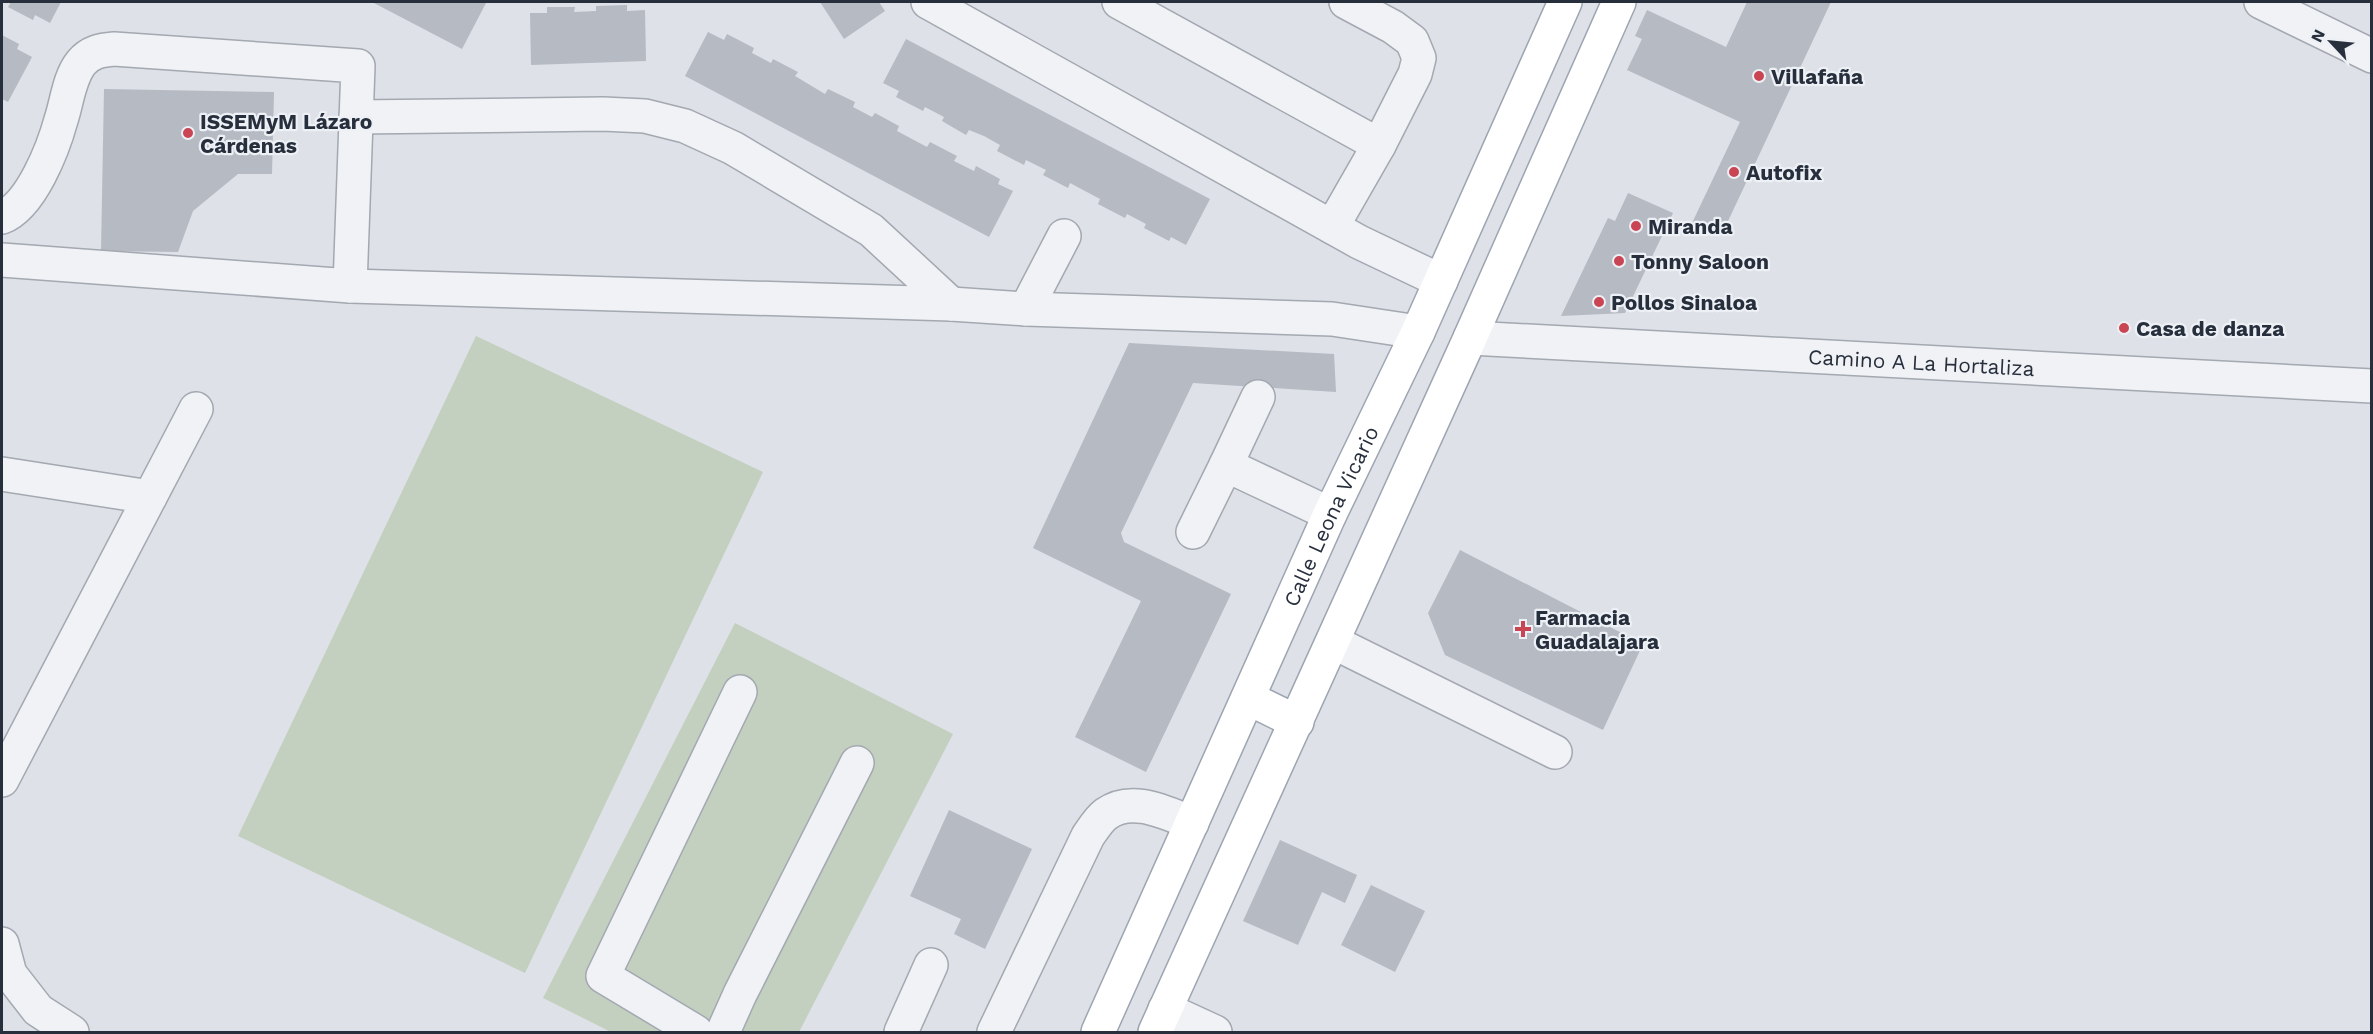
<svg xmlns="http://www.w3.org/2000/svg" width="2373" height="1034" font-family="'Work Sans',sans-serif">
<style>
.green{fill:#c3d0bf}
.building{fill:#b5bac3}
.lines{fill:none;stroke-linecap:round;stroke-linejoin:round}
.minor-casing{stroke:#a3a8b1;stroke-width:36}
.major-casing{stroke:#9da5b2;stroke-width:36}
.minor{stroke:#f0f2f5;stroke-width:33}
.major{stroke:#fff;stroke-width:33}
.poi-dot{fill:#c94554;stroke:#edf0f5;stroke-width:2}
.labels{text-anchor:middle;dominant-baseline:central;stroke-width:4.5;stroke-linejoin:round;paint-order:stroke}
.poi-label{font-size:21px;font-weight:bold;fill:#272f3d;stroke:#edf0f5;text-anchor:start}
.street-label{font-size:21px;fill:#272f3d;stroke:#edf0f5}
</style>
<rect width="100%" height="100%" fill="#dee1e7"/>
<g class="green">
<path d="M476,336l287,136 -238,501 -287,-137z"/>
<path d="M735,623l218,111 -154,298h-188l-68,-34z"/>
</g>
<g class="building">
<path d="M11,2h50l-11,21 -15,-8 -2,5 -25,-13z"/>
<path d="M372,2h110l4,1 -24,46z"/>
<path d="M820,2h59l6,9 -41,28z"/>
<path d="M1747,2h84l-110,234 -29,-13 48,-101 -113,-52 15,-31 -7,-3 12,-26 79,37z"/>
<path d="M627,5v6l18,-1 1,51 -115,4 -1,-52h17v-6h28l-1,5 22,-1v-5z"/>
<path d="M708,32l16,8 3,-6 27,14 -2,5 19,10 2,-4 25,13 -3,4 30,18 3,-5 27,13 -2,5 19,10 3,-4 24,13 -2,5 30,16 3,-5 27,14 -3,5 20,10 2,-5 24,13 -2,5 15,7 -24,46 -304,-161z"/>
<path d="M2,35l17,9 -2,5 15,8 -24,45 -6,-3z"/>
<path d="M906,39l304,160 -24,46 -15,-8 -2,4 -25,-13 2,-4 -19,-10 -2,4 -27,-14 2,-5 -30,-16 -2,5 -25,-13 3,-5 -20,-10 -2,5 -27,-14 3,-6 -16,-9 -15,-6 -3,5 -24,-14 2,-4 -19,-10 -2,4 -27,-14 3,-6 -16,-8z"/>
<path d="M104,89l170,3 -2,82h-34l-45,37 -15,41 -77,-1z"/>
<path d="M1628,193l45,20 -48,100 -64,3 47,-98 7,3z"/>
<path d="M1129,343l205,11 2,38 -143,-9 -72,150 3,9 107,52 -85,178 -71,-35 66,-136 -108,-53z"/>
<path d="M1460,550l183,94 -40,86 -158,-75 -17,-42z"/>
<path d="M949,810l83,39 -47,100 -31,-15 7,-15 -51,-23z"/>
<path d="M1280,840l77,35 -12,28 -23,-11 -24,53 -55,-24z"/>
<path d="M1371,885l54,26 -30,61 -54,-27z"/>
</g>
<g class="lines">
<defs>
<g id="minor">
<path d="M928,2l431,240 82,39"/>
<path d="M1119,2l260,143"/>
<path d="M2261,2l111,54"/>
<path d="M356,117l247,-3 42,2 40,10 48,22 138,82 80,74"/>
<path d="M2,217c29,-11 51,-68 59,-97 6,-18 8,-42 20,-57 9,-11 20,-13 33,-14l244,17 -8,220"/>
<path d="M1332,227l47,-82 36,-71 4,-16 -7,-17 -19,-14 -47,-25"/>
<path d="M2,260l348,26 601,18 75,5 306,10 86,13"/>
<path d="M1026,309l38,-73"/>
<path id="s1" d="M1470,338l902,48"/>
<path d="M1226,465l32,-68"/>
<path d="M2,474l148,23"/>
<path d="M1193,532l33,-67 104,49"/>
<path d="M1333,642l222,110"/>
<path d="M2,780l194,-371"/>
<path d="M2,944l8,30 28,36 34,22"/>
<path d="M1165,1009l50,23"/>
<path d="M696,1032l-93,-56 137,-284"/>
<path d="M723,1032l17,-38 117,-231"/>
<path d="M901,1032l30,-67"/>
<path d="M994,1032l94,-196c5,-7 11,-17 18,-22 26,-19 60,-1 86,9"/>
</g>
<g id="major">
<path d="M1248,698l49,24"/>
<path id="s2" d="M1098,1032l232,-518 88,-182 147,-330"/>
<path d="M1155,1032l315,-694 149,-336"/>
</g>
</defs>
<use href="#minor" class="minor-casing"/>
<use href="#major" class="major-casing"/>
<use href="#minor" class="minor"/>
<use href="#major" class="major"/>
</g>
<g class="poi-dot">
<circle cx="1759" cy="76" r="6"/>
<circle cx="188" cy="133" r="6"/>
<circle cx="1734" cy="172" r="6"/>
<circle cx="1636" cy="226" r="6"/>
<circle cx="1619" cy="261" r="6"/>
<circle cx="1599" cy="302" r="6"/>
<circle cx="2124" cy="328" r="6"/>
<path d="M1520 620h6v6h6v6h-6v6h-6v-6h-6v-6h6z"/>
</g>
<g class="labels">
<g class="poi-label">
<text x="1771" y="76">Villafaña</text>
<text x="200" y="121">ISSEMyM Lázaro<tspan x="200" dy="24">Cárdenas</tspan></text>
<text x="1746" y="172">Autofix</text>
<text x="1648" y="226">Miranda</text>
<text x="1631" y="261">Tonny Saloon</text>
<text x="1611" y="302">Pollos Sinaloa</text>
<text x="2136" y="328">Casa de danza</text>
<text x="1535" y="617">Farmacia<tspan x="1535" dy="24">Guadalajara</tspan></text>
</g>
<g class="street-label">
<text stroke="none"><textPath href="#s1" startOffset="452">Camino A La Hortaliza</textPath></text>
<text stroke="none"><textPath href="#s2" startOffset="566">Calle Leona Vicario</textPath></text>
</g>
</g>
<rect width="2373" height="1034" fill="none" stroke="#272f3d" stroke-width="6"/>
<g transform="translate(2331 42) rotate(296)" stroke="#edf0f5" stroke-width="4.5" paint-order="stroke">
<path d="M0-4.5L10 22L0 15L-10 22Z" fill="#272f3d"/>
<text y="-9" font-size="16" font-weight="bold" text-anchor="middle" fill="#272f3d">N</text>
</g>
</svg>
